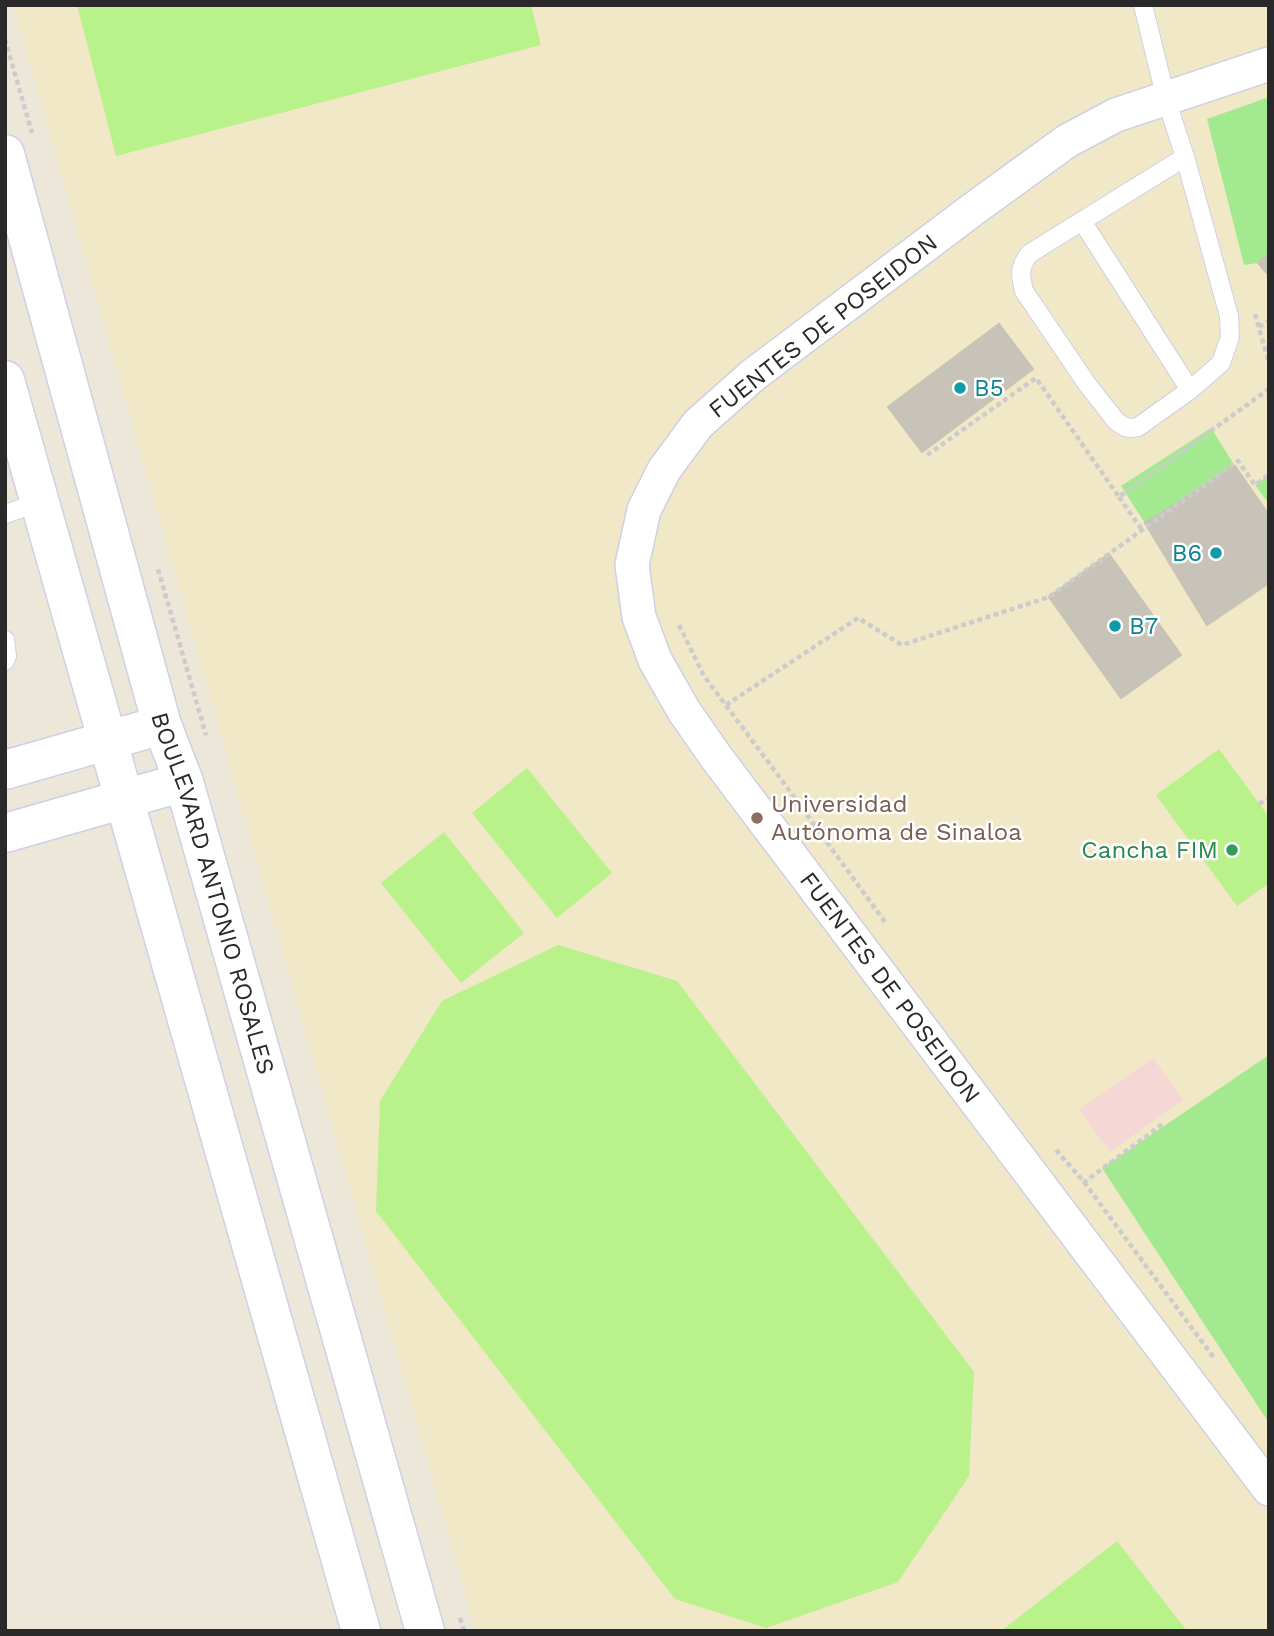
<svg xmlns="http://www.w3.org/2000/svg" width="1274" height="1636" font-family="'Work Sans',sans-serif">
<style>
.education{fill:#f0e8c7}
.medical{fill:#f5d8d5}
.green{fill:#a3e990}
.pitch{fill:#b9f18b}
.building{fill:#c8c3b9;stroke:#c8c3b3;stroke-width:2}
.lines{fill:none;stroke-linecap:round;stroke-linejoin:round}
.service-casing{stroke:#ced0e4;stroke-width:20}
.minor-casing{stroke:#ced0e4;stroke-width:36}
.tertiary-casing{stroke:#ced0e4;stroke-width:41}
.secondary-casing{stroke:#ced0e4;stroke-width:41}
.path{stroke:#ccc;stroke-width:4.5;stroke-dasharray:5 3.5;stroke-linecap:butt}
.service{stroke:#fff;stroke-width:18}
.minor{stroke:#fff;stroke-width:33}
.tertiary{stroke:#fff;stroke-width:38}
.secondary{stroke:#fff;stroke-width:38}
.culture-dot{fill:#0f9aa8;stroke:#fff;stroke-width:2.5}
.education-dot{fill:#8d6e63;stroke:#fff;stroke-width:2.5}
.leisure-dot{fill:#2e9e5b;stroke:#fff;stroke-width:2.5}
.labels{text-anchor:middle;dominant-baseline:central;stroke-width:5;stroke-linejoin:round;paint-order:stroke}
.street-label{font-size:24px;fill:#292929;stroke:#fff}
.culture-label{font-size:24px;fill:#0d838f;stroke:#fff;text-anchor:start}
.education-label{font-size:24px;fill:#785e54;stroke:#fff;text-anchor:start}
.leisure-label{font-size:24px;fill:#27864d;stroke:#fff;text-anchor:end}
</style>
<rect width="100%" height="100%" fill="#ede7d9"/>
<path class="education" d="M13,5h1256v1626h-793z"/>
<path class="medical" d="M1153,1058l30,42 -73,52 -31,-42z"/>
<g class="green">
<path d="M1269,97v157l-11,9 -14,2 -37,-146z"/>
<path d="M1211,428l24,38 -90,57 -24,-37z"/>
<path d="M1269,475v29l-14,-19z"/>
<path d="M1269,1055v368l-167,-255z"/>
</g>
<g class="pitch">
<path d="M77,5h454l10,40 -425,111z"/>
<path d="M1219,749l50,68v66l-32,23 -81,-111z"/>
<path d="M527,768l85,105 -55,45 -85,-105z"/>
<path d="M444,832l80,101 -63,50 -80,-100z"/>
<path d="M558,945l119,36 297,391 -5,104 -71,106 -132,46 -91,-29 -299,-388 4,-110 62,-100z"/>
<path d="M1117,1541l70,90h-186z"/>
</g>
<g class="building">
<path d="M1269,254v22l-11,-13z"/>
<path d="M999,324l34,45 -111,83 -34,-45z"/>
<path d="M1235,466l34,49v68l-62,42 -62,-102z"/>
<path d="M1109,554l72,101 -60,43 -72,-101z"/>
</g>
<g class="lines">
<defs>
<g id="service">
<path d="M1143,5l23,94 19,58 44,159 1,21 -9,26 -31,27 -52,37 -7,1 -6,-1 -9,-6 -29,-37 -63,-93c-4,-17 -5,-23 5,-37l156,-97"/>
<path d="M1082,221l108,169"/>
<path d="M5,514l35,-12"/>
<path d="M5,640l2,16 -2,5"/>
</g>
<g id="minor">
<path id="s1" d="M1269,64l-153,51 -49,26 -95,69 -220,166 -54,48 -34,46 -20,40 -12,55 7,52 16,43 29,51 32,46 553,732"/>
</g>
<g id="tertiary">
<path d="M5,770l157,-45"/>
<path d="M5,833l179,-51"/>
</g>
<g id="secondary">
<path id="s2" d="M5,154l157,571 22,57 241,849"/>
<path d="M5,380l356,1251"/>
</g>
</defs>
<use href="#service" class="service-casing"/>
<use href="#minor" class="minor-casing"/>
<use href="#tertiary" class="tertiary-casing"/>
<use href="#secondary" class="secondary-casing"/>
<g class="path">
<path d="M5,39l27,94"/>
<path d="M1255,314l14,49"/>
<path d="M1259,327l10,-6"/>
<path d="M927,455l109,-77 83,119 150,-108"/>
<path d="M1119,497l23,33"/>
<path d="M158,569l48,166"/>
<path d="M679,625l25,51 74,99 107,147"/>
<path d="M726,705l132,-87 44,27 147,-48 189,-136 17,24 14,-10"/>
<path d="M1259,804l10,-6"/>
<path d="M1056,1150l28,32 130,176"/>
<path d="M1083,1183l81,-60"/>
<path d="M460,1618l4,13"/>
</g>
<use href="#service" class="service"/>
<use href="#minor" class="minor"/>
<use href="#tertiary" class="tertiary"/>
<use href="#secondary" class="secondary"/>
</g>
<g class="culture-dot">
<circle cx="960" cy="388" r="7"/>
<circle cx="1216" cy="553" r="7"/>
<circle cx="1115" cy="626" r="7"/>
</g>
<circle class="education-dot" cx="757" cy="818" r="7"/>
<circle class="leisure-dot" cx="1232" cy="850" r="7"/>
<g class="labels">
<g class="street-label">
<text transform="translate(823 326) rotate(-38)">FUENTES DE POSEIDON</text>
<text stroke="none"><textPath href="#s2" startOffset="768">BOULEVARD ANTONIO ROSALES</textPath></text>
<text stroke="none"><textPath href="#s1" startOffset="1342">FUENTES DE POSEIDON</textPath></text>
</g>
<g class="culture-label">
<text x="974" y="388">B5</text>
<text x="1202" y="553" text-anchor="end">B6</text>
<text x="1129" y="626">B7</text>
</g>
<g class="education-label">
<text x="771" y="804">Universidad<tspan x="771" dy="28">Autónoma de Sinaloa</tspan></text>
</g>
<g class="leisure-label">
<text x="1218" y="850">Cancha FIM</text>
</g>
</g>
<rect width="1274" height="1636" fill="none" stroke="#292929" stroke-width="14"/>
</svg>
